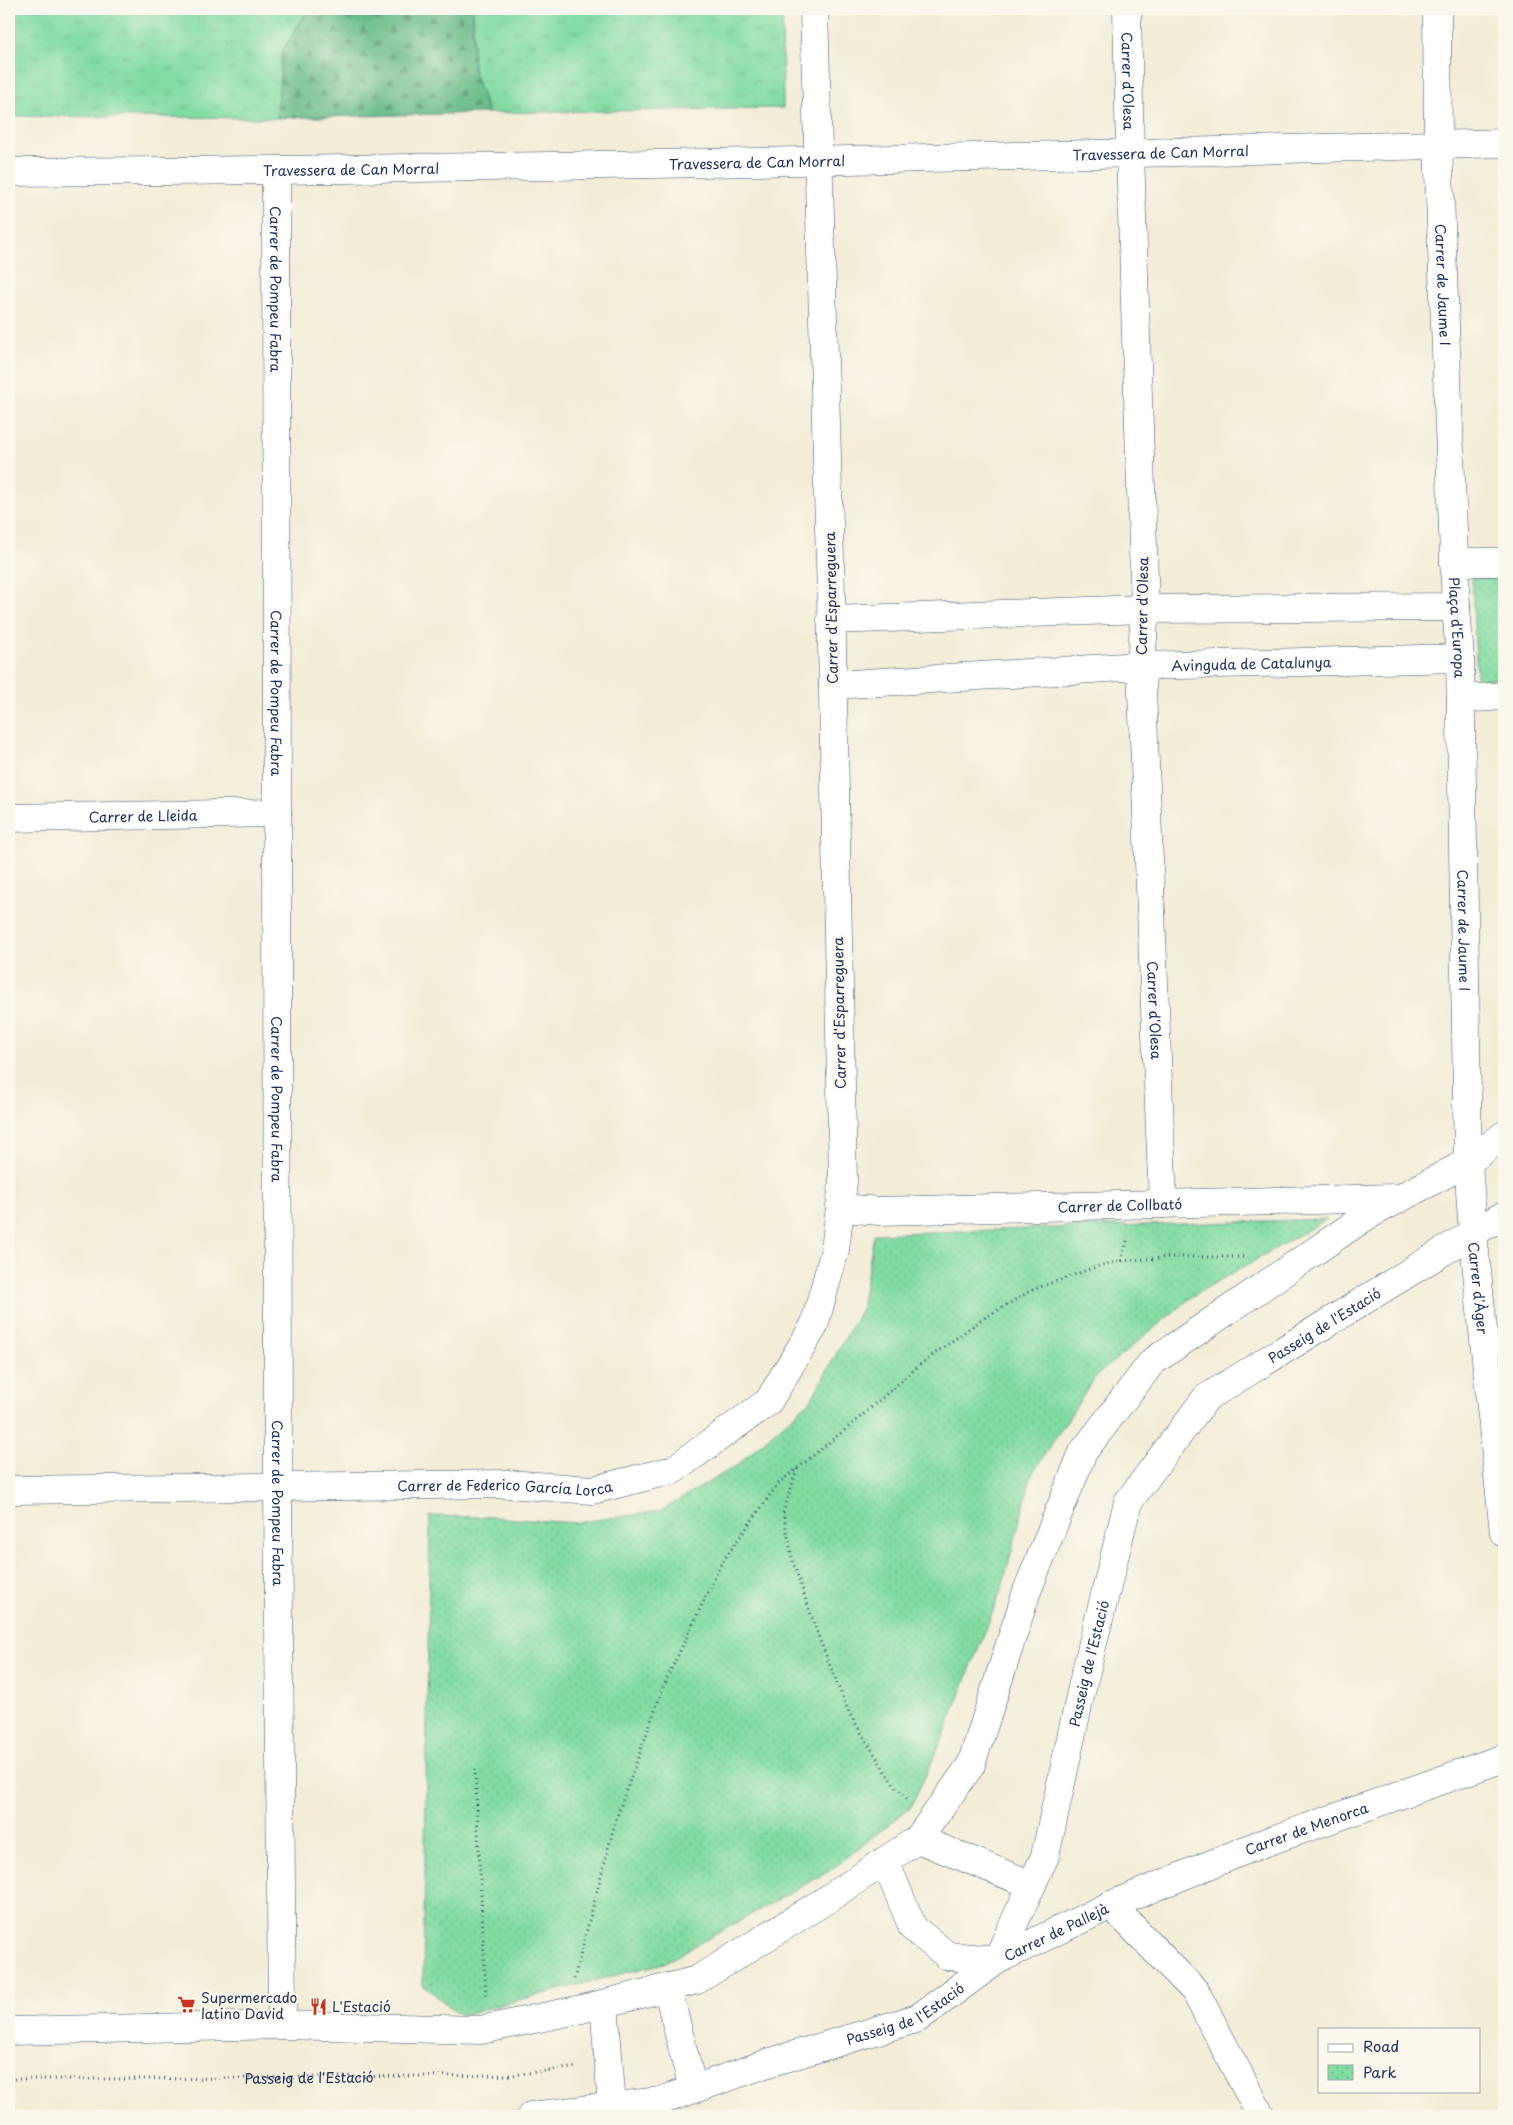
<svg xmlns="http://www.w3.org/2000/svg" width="1513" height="2125" font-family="'Playpen Sans',sans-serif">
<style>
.grass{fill:url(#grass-tufts);stroke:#4e8680}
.forest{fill:url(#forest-firs);stroke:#427673}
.park{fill:url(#park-dots);stroke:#4e8680}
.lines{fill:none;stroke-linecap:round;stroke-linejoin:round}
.minor-casing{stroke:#3b4c70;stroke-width:29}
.path{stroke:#3b4c70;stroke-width:3;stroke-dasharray:1 4;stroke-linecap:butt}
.minor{stroke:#fff;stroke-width:28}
.labels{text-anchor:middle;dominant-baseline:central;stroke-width:4.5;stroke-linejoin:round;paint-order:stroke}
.street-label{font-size:14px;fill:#1b2f5e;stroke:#fbf7ec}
.poi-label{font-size:14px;fill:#1b2f5e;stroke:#fbf7ec;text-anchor:start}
</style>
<defs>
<pattern id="grass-tufts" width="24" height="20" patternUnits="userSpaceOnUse" patternTransform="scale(1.25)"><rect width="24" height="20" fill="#81dca2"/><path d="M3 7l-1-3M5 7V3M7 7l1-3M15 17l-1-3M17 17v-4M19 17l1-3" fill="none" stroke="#6fbd8e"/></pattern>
<pattern id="forest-firs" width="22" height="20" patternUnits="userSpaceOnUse" patternTransform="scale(1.25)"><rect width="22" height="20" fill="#68bc88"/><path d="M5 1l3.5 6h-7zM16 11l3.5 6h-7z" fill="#559972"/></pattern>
<pattern id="park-dots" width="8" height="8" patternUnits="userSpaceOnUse" patternTransform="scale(1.25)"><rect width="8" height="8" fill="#81dca2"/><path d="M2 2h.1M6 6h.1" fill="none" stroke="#6fbd8e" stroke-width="1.8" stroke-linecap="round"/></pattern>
</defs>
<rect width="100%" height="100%" fill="#fbf7ec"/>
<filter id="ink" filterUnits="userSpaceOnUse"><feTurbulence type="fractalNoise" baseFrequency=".02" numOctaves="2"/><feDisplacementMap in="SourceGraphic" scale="10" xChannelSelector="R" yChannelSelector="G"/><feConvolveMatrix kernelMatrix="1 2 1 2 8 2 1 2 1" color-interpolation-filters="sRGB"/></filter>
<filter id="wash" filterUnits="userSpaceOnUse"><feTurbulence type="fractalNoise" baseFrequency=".0096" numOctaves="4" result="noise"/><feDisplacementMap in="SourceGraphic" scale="20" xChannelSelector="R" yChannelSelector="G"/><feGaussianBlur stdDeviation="1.12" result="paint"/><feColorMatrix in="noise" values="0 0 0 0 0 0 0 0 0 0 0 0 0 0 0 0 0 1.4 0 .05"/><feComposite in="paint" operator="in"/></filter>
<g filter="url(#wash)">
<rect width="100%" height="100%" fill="#f3edd7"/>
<g class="grass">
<path d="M9,9h299l-26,43 -5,66 -268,-2z"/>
<path d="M473,9h309l1,99 -295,5 -15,-44z"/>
</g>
<path class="forest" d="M308,9h165v60l15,44 -211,5 5,-66z"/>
<g class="park">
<path d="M1472,578h32v100l-27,2z"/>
<path d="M1327,1219l-133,76 -98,81 -64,98 -30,114 -57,145 -34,74 -82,64 -165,92 -204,52 -37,-30 7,-469 60,1 85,6 86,-12 75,-45 75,-66 50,-91 13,-75z"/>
</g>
</g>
<g filter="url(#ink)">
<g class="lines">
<defs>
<g id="minor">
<path id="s2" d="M1127,9l3,144 15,456 -4,57 22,538"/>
<path id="s3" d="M1437,9l1,136 18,462 4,51 8,504 5,71 31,300"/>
<path id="s4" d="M276,171l2,1316 4,538"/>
<path id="s5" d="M9,172c498,-2 997,-15 1495,-29"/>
<path d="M1454,562h50"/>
<path d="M831,620l314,-11 311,-2"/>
<path id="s6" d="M833,685l308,-19 319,-8"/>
<path d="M1461,699l43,-3"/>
<path id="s7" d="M9,818l268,-5"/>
<path id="s8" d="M840,1208l40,3 515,-13"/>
<path id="s9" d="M9,1490l499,-6 85,6 80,-20 95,-68 46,-76 21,-76 8,-68 -12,-587 -17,-586"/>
<path d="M918,1839l114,46"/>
<path id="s10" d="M885,1861l28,67 35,28 49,4 114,-55 84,86 66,125"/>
<path id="s11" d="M1111,1905l147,-60 246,-87"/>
<path d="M667,1987l26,102"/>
<path d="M604,2004l8,102"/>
<path d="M9,2031l273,-6 199,5 101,-21 115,-29 129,-80 92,-61 53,-74 56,-174 56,-139 69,-90 213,-145 103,-55 36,-27"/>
<path id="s12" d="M531,2116l129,-15 108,-38 150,-45 79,-58 48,-104 38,-173 45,-181 78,-104 267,-165 31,-18"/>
</g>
</defs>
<use href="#minor" class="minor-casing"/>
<g class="path">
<path d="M1121,1261l7,-23"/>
<path d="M797,1469l-14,44 10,49 26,76 30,75 43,69 15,17"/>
<path d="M475,1769l11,227"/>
<path d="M574,1979l42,-160 48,-134 58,-123 56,-78 79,-64 65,-57 59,-43 51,-30 69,-25 20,-4 51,-4h74"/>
<path id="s1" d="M9,2079h132l371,-4 66,-8"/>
</g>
<use href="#minor" class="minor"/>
</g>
</g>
<defs>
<symbol id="supermarket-bare" viewBox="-9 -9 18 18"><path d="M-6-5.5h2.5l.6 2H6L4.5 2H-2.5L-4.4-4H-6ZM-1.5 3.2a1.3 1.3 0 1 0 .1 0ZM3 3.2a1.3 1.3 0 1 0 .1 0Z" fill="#c8321e" stroke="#fbf7ec" stroke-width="2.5" paint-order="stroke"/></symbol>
<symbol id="restaurant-bare" viewBox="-9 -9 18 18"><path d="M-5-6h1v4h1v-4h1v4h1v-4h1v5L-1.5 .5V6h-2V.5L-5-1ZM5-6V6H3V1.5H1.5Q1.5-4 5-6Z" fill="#c8321e" stroke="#fbf7ec" stroke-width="2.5" paint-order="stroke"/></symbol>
</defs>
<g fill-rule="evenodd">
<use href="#supermarket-bare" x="174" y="1992" width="25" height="25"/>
<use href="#restaurant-bare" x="306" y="1994" width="25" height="25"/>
</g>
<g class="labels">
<g class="street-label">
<text stroke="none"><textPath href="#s2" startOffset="72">Carrer d'Olesa</textPath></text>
<text stroke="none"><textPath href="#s5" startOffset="1152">Travessera de Can Morral</textPath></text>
<text stroke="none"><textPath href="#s5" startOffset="748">Travessera de Can Morral</textPath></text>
<text stroke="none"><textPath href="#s5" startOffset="342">Travessera de Can Morral</textPath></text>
<text stroke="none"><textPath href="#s3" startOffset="276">Carrer de Jaume I</textPath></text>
<text stroke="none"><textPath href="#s4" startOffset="118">Carrer de Pompeu Fabra</textPath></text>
<text transform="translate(1142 606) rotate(-89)">Carrer d'Olesa</text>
<text transform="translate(831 608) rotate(-91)">Carrer d'Esparreguera</text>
<text stroke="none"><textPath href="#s3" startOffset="619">Plaça d'Europa</textPath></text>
<text stroke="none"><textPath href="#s6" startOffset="419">Avinguda de Catalunya</textPath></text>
<text stroke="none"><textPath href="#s4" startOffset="522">Carrer de Pompeu Fabra</textPath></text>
<text stroke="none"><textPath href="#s7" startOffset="134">Carrer de Lleida</textPath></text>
<text stroke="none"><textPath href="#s3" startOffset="922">Carrer de Jaume I</textPath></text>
<text stroke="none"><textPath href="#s2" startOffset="1002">Carrer d'Olesa</textPath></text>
<text transform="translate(839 1013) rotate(-91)">Carrer d'Esparreguera</text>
<text stroke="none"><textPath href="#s4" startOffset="928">Carrer de Pompeu Fabra</textPath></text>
<text stroke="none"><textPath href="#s8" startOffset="280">Carrer de Collbató</textPath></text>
<text stroke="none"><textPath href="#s3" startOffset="1280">Carrer d'Àger</textPath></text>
<text stroke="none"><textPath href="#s12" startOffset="1246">Passeig de l'Estació</textPath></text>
<text stroke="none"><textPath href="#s9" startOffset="496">Carrer de Federico García Lorca</textPath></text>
<text stroke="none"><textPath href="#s4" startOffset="1332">Carrer de Pompeu Fabra</textPath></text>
<text stroke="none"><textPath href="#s12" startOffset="811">Passeig de l'Estació</textPath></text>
<text stroke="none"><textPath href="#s11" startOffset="210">Carrer de Menorca</textPath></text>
<text stroke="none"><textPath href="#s10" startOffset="232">Carrer de Pallejà</textPath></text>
<text stroke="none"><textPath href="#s12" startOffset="391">Passeig de l'Estació</textPath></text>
<text stroke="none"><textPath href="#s1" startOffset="300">Passeig de l'Estació</textPath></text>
</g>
<g class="poi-label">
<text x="201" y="1997">Supermercado<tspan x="201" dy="16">latino David</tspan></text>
<text x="332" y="2006">L'Estació</text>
</g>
</g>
<rect width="1513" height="2125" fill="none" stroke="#fbf7ec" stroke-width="30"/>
<rect x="1318" y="2028" width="162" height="65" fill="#fbf7ec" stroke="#a1a7b3"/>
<rect x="1328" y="2044" width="25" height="8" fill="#ffffff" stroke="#a1a7b3"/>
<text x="1363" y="2052" font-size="15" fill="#1b2f5e">Road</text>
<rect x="1328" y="2065" width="25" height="15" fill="url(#park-dots)" stroke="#a1a7b3"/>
<text x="1363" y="2078" font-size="15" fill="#1b2f5e">Park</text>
</svg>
